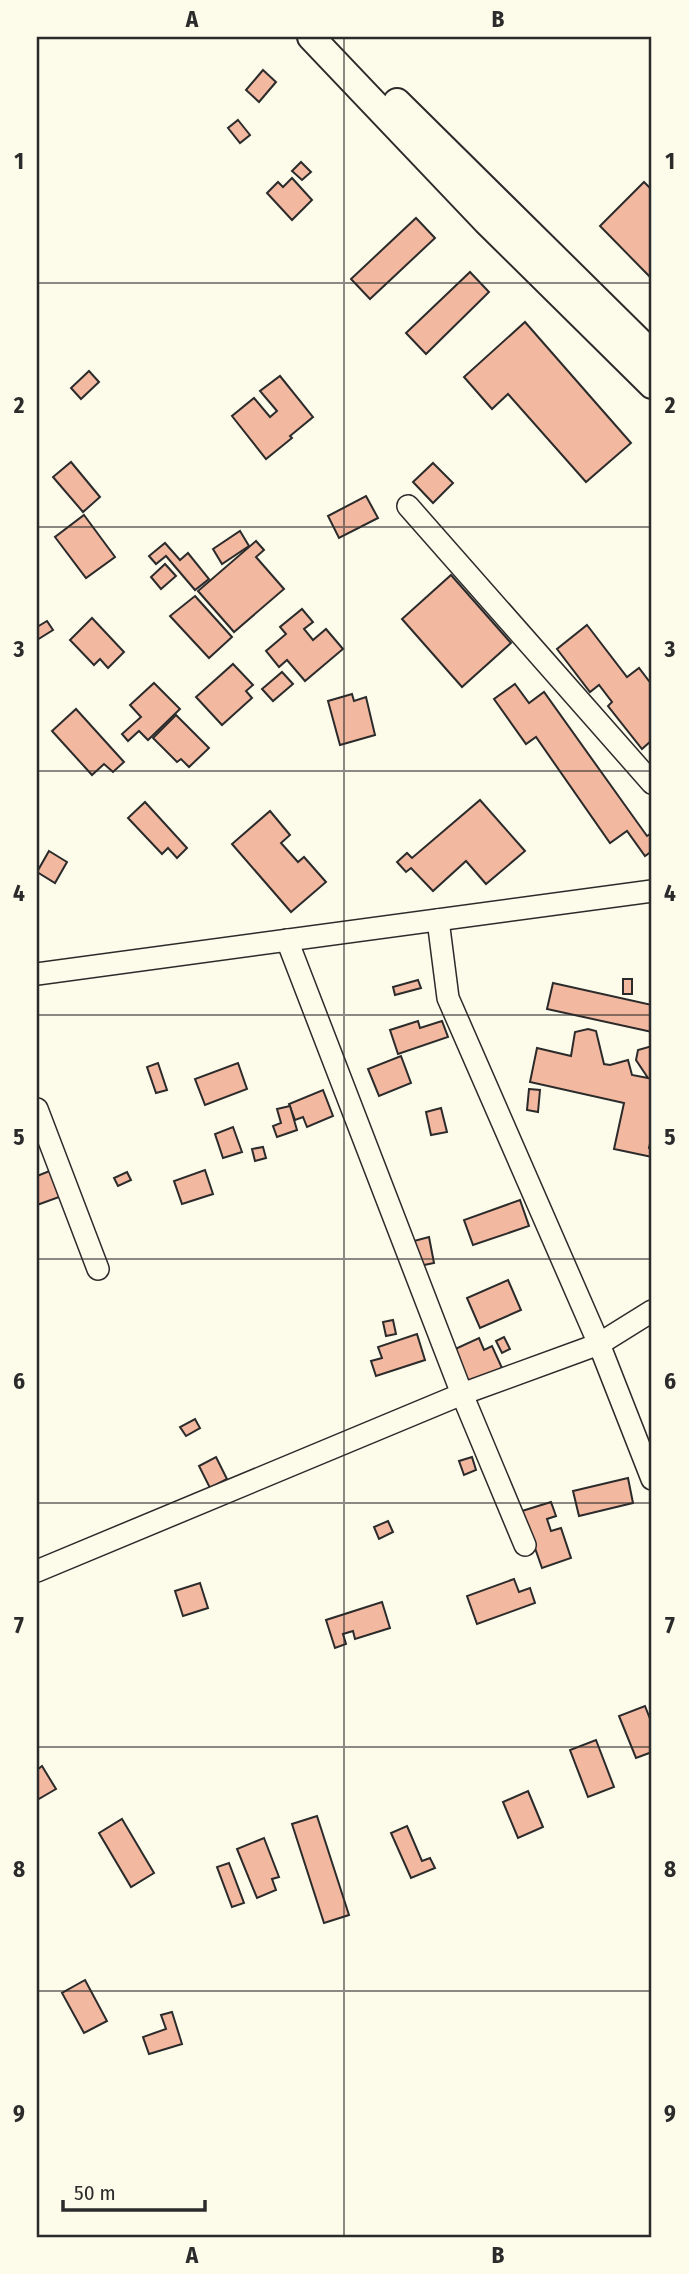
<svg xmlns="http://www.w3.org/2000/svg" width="689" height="2274" font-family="'Fira Sans Condensed',sans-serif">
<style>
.building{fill:#f2b8a0;stroke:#2b2b2b;stroke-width:2}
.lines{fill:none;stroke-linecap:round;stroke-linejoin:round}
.minor-casing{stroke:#2b2b2b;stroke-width:24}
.major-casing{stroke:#2b2b2b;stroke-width:30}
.minor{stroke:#fdfbea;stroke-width:21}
.major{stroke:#fdfbea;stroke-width:26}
.grid{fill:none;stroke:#2b2b2b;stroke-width:2;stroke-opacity:0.55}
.neatline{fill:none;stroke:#2b2b2b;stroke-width:2.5}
.grid-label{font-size:23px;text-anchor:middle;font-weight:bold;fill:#2b2b2b}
</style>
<rect width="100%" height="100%" fill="#fdfbea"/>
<g class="building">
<path d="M263,70l13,12 -17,20 -13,-12z"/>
<path d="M238,120l12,15 -10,8 -12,-15z"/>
<path d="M301,162l10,10 -9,8 -10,-9z"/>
<path d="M292,178l20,22 -20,20 -25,-27 11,-11 5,5z"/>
<path d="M644,182l8,8v89l-52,-53z"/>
<path d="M416,218l19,20 -65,61 -19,-20z"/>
<path d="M470,272l19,20 -63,62 -20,-21z"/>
<path d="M525,322l106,121 -45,39 -78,-88 -16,15 -28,-32z"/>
<path d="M89,371l10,11 -18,17 -10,-11z"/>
<path d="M280,376l33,41 -23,19 2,2 -26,21 -34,-43 22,-18 16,19 7,-6 -17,-20z"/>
<path d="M71,462l29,35 -17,15 -30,-35z"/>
<path d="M433,463l20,20 -20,20 -20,-21z"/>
<path d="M366,496l12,22 -39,20 -11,-22z"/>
<path d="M84,515l31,42 -29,21 -31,-41z"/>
<path d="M240,531l9,15 -27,18 -9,-15z"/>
<path d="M256,541l8,9 -8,7 28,32 -50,43 -36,-41z"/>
<path d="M165,543l15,17 8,-7 21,26 -14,11 -29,-34 -10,8 -7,-8z"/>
<path d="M165,564l11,12 -15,13 -10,-12z"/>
<path d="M451,575l60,68 -49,44 -60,-68z"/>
<path d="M195,596l37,41 -23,21 -39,-42z"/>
<path d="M302,609l11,13 -9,7 9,11 13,-11 17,20 -38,32 -18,-21 -8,7 -13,-16 20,-17 -6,-7z"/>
<path d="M92,618l32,34 -16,16 -8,-9 -6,6 -24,-25z"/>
<path d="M47,621l6,9 -16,10v-13z"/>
<path d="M587,625l40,52 12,-9 13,17v55l-10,9 -34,-43 4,-4 -13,-17 -9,7 -33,-43z"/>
<path d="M233,664l20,21 -7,6 6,7 -30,27 -26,-28z"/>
<path d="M282,672l11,12 -20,17 -11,-12z"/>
<path d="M154,683l26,26 -32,31 -9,-9 -11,10 -6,-7 19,-17 -11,-12z"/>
<path d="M515,684l14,19 15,-11 103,144 3,-2 2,3v14l-7,5 -18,-25 -17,12 -74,-106 -10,7 -32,-45z"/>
<path d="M352,694l2,7 12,-4 9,38 -35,10 -12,-44z"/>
<path d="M76,709l48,53 -11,10 -9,-8 -12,11 -40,-44z"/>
<path d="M176,715l33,33 -20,19 -8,-8 -4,3 -24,-24z"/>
<path d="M480,800l45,51 -39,33 -20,-23 -33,30 -22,-23 -5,4 -9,-10 10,-9 5,5z"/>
<path d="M145,802l42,46 -10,10 -9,-10 -6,6 -34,-36z"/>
<path d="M270,811l20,24 -9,8 17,19 6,-5 22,25 -35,30 -59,-68z"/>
<path d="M49,851l18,11 -12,21 -18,-11z"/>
<rect x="623" y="979" width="9" height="15"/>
<path d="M418,980l3,8 -26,7 -2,-8z"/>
<path d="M553,983l99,22v27l-105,-23z"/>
<path d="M418,1021l2,7 22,-7 6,16 -50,17 -8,-24z"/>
<path d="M588,1029l8,2 8,33 6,1 18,-5 4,15 16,3 -12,-18 2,-10 14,-4v89l-3,13 3,1v8l-38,-8 10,-46 -94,-21 7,-34 34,8 4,-24z"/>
<path d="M401,1056l10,27 -32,13 -11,-27z"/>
<path d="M158,1063l9,27 -11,3 -9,-26z"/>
<path d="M238,1063l9,26 -42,16 -10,-26z"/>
<path d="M529,1089l11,1 -2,22 -11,-2z"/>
<path d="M323,1090l10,26 -26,11 -4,-10 -8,3 -6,-16z"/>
<path d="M290,1106l7,24 -20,7 -4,-11 8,-3 -4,-14z"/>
<path d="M441,1108l6,24 -16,3 -5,-23z"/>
<path d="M233,1127l9,25 -19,6 -8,-24z"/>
<path d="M263,1147l3,11 -11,3 -3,-12z"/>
<path d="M52,1170l10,26 -25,9v-29z"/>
<path d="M205,1170l8,24 -31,10 -8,-23z"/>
<path d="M127,1172l4,8 -13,6 -4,-8z"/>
<path d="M520,1200l9,26 -56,19 -9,-25z"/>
<path d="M429,1237l5,26 -15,3 -5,-25z"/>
<path d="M508,1280l13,30 -41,18 -13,-30z"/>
<path d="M393,1320l3,14 -10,2 -3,-14z"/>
<path d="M417,1334l8,26 -49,16 -5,-15 11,-3 -4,-11z"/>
<path d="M504,1337l6,12 -8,4 -6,-12z"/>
<path d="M479,1338l5,12 8,-4 10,22 -34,16 -15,-34z"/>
<path d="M195,1419l5,9 -14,8 -6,-9z"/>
<path d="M216,1457l11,22 -17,9 -11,-22z"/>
<path d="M472,1457l4,13 -12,5 -5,-14z"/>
<path d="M628,1478l5,25 -54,13 -6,-25z"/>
<path d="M551,1502l5,14 -9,3 4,12 10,-3 10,30 -29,10 -20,-57z"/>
<path d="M388,1521l5,11 -14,7 -5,-12z"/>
<path d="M514,1579l5,13 11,-4 5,15 -58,21 -10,-28z"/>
<path d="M200,1583l8,25 -25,8 -8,-25z"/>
<path d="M382,1602l8,26 -35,11 -2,-8 -10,3 3,10 -11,4 -9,-28z"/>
<path d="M645,1706l7,18v28l-16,6 -17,-42z"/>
<path d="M596,1740l18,47 -26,10 -18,-47z"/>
<path d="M42,1766l14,23 -19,11v-30z"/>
<path d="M528,1791l15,36 -25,11 -15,-36z"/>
<path d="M317,1816l32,99 -25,8 -32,-99z"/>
<path d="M122,1819l32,54 -23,14 -32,-54z"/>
<path d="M407,1826l15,35 8,-3 5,10 -24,10 -20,-45z"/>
<path d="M264,1838l15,39 -7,2 4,11 -19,8 -20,-49z"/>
<path d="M229,1863l15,40 -12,4 -15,-40z"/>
<path d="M85,1980l22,41 -23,12 -22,-40z"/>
<path d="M172,2012l10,32 -33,10 -6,-17 23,-8 -5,-14z"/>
</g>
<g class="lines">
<defs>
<g id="minor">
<path d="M408,506l244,277"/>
<path d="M438,920l10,78 151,346 53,135"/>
<path d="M287,940l175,454 63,151"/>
<path d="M37,974l615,-83"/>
<path d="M37,1109l61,160"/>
<path d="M37,1571l425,-177 137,-50 53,-33"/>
</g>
<g id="major">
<path d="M311,37l175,184 166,164"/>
<path d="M397,102l255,252"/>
</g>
</defs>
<use href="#minor" class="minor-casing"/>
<use href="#major" class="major-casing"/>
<use href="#minor" class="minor"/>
<use href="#major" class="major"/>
</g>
<path class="grid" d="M344,37v2200M37,283h615M37,527h615M37,771h615M37,1015h615M37,1259h615M37,1503h615M37,1747h615M37,1991h615"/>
<rect width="689" height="2274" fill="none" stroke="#fdfbea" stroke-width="77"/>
<path d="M63 2200v10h142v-10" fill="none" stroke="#2b2b2b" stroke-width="3.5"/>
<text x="74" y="2200" font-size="21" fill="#2b2b2b" stroke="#fdfbea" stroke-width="5" paint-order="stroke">50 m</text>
<rect x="38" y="38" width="612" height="2198" class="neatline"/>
<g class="grid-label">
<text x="192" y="27">A</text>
<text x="498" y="27">B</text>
<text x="19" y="169">1</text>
<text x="670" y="169">1</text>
<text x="19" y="413">2</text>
<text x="670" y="413">2</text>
<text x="19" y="657">3</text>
<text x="670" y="657">3</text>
<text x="19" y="901">4</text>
<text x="670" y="901">4</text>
<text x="19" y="1145">5</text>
<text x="670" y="1145">5</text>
<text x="19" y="1389">6</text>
<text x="670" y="1389">6</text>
<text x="19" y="1633">7</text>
<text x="670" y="1633">7</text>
<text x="19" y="1877">8</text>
<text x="670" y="1877">8</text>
<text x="19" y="2121">9</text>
<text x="670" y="2121">9</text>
<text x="192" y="2263">A</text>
<text x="498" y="2263">B</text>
</g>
</svg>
